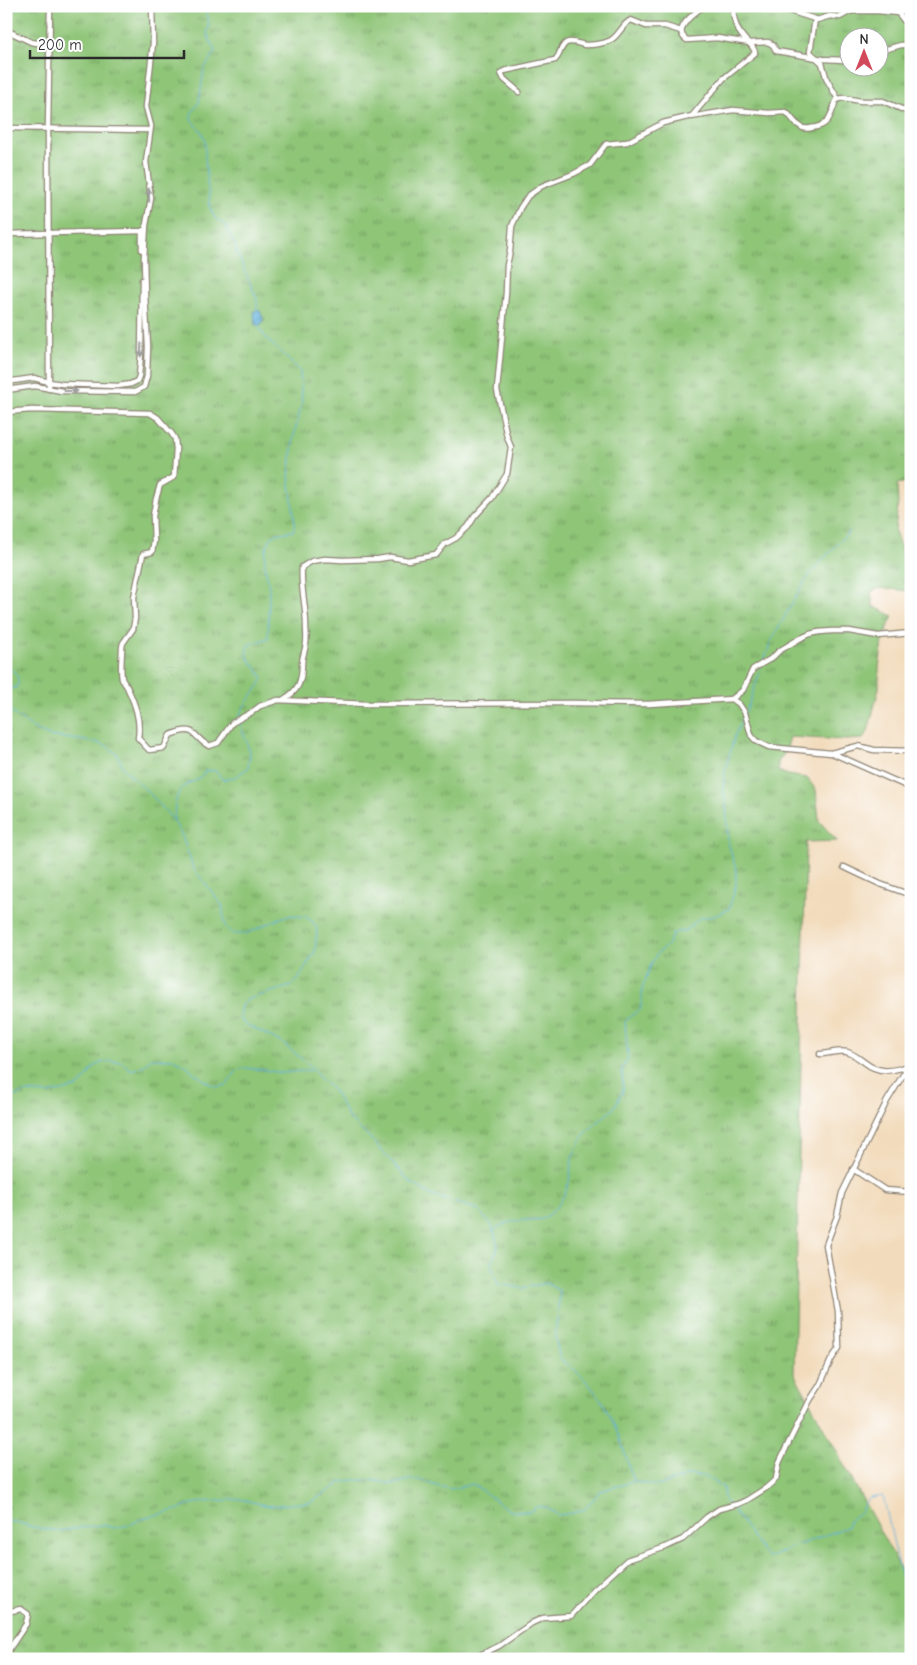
<svg xmlns="http://www.w3.org/2000/svg" width="917" height="1665" font-family="'Comic Neue',sans-serif">
<style>
.grass{fill:url(#grass-tufts);stroke:#5c7851;fill-rule:evenodd}
.water{fill:url(#water-waves);stroke:#466e84}
.lines{fill:none;stroke-linecap:round;stroke-linejoin:round}
.stream{stroke:#62b2dc;stroke-width:1}
.street-casing{stroke:#8e8374;stroke-width:7}
.street{stroke:#fff;stroke-width:4.5}
.oneway{fill:#a0a0a0}
</style>
<defs>
<pattern id="grass-tufts" width="24" height="20" patternUnits="userSpaceOnUse" patternTransform="scale(1.25)"><rect width="24" height="20" fill="#8ec577"/><path d="M3 7l-1-3M5 7V3M7 7l1-3M15 17l-1-3M17 17v-4M19 17l1-3" fill="none" stroke="#74a062"/></pattern>
<pattern id="water-waves" width="16" height="10" patternUnits="userSpaceOnUse" patternTransform="scale(1.25)"><rect width="16" height="10" fill="#62b2dc"/><path d="M0 5q4-4 8 0t8 0" fill="none" stroke="#5191b3"/></pattern>
</defs>
<rect width="100%" height="100%" fill="#fff"/>
<filter id="ink" filterUnits="userSpaceOnUse"><feTurbulence type="fractalNoise" baseFrequency=".02" numOctaves="2"/><feDisplacementMap in="SourceGraphic" scale="10" xChannelSelector="R" yChannelSelector="G"/><feConvolveMatrix kernelMatrix="1 2 1 2 8 2 1 2 1" color-interpolation-filters="sRGB"/></filter>
<filter id="wash" filterUnits="userSpaceOnUse"><feTurbulence type="fractalNoise" baseFrequency=".0096" numOctaves="4" result="noise"/><feDisplacementMap in="SourceGraphic" scale="20" xChannelSelector="R" yChannelSelector="G"/><feGaussianBlur stdDeviation="1.12" result="paint"/><feColorMatrix in="noise" values="0 0 0 0 0 0 0 0 0 0 0 0 0 0 0 0 0 1.4 0 .05"/><feComposite in="paint" operator="in"/></filter>
<g filter="url(#wash)">
<rect width="100%" height="100%" fill="#f2dbbc"/>
<path class="grass" d="M6,6h905v475l-14,3 1,19 -3,28 9,27 7,7v26l-32,-3 -8,4 2,14 20,10 -9,20 -5,31v21l-11,43 -5,8 -18,1 -55,-3 -4,14 -8,11v9l10,4 19,3 9,12 3,31 18,20 -31,1 -12,531 117,215v71h-905zM850,38h30v30h-30z"/>
<path class="water" d="M256,310l4,1 3,7v4l-1,2 -7,1 -1,-14z"/>
<g class="lines">
<g class="stream">
<path d="M205,6l4,18 -2,9 8,19 -11,17 -5,33 -8,12v5l10,12 4,9v18l5,50 5,10 11,8 4,10 6,10v5l21,48v12"/>
<path d="M764,660l8,-21 31,-55 10,-14 37,-39"/>
<path d="M6,665c8,6 13,10 12,20l-3,3 -9,-1"/>
<path d="M6,699l5,13 20,15 18,9 46,6 12,4 10,8 7,15 30,29 20,23 9,17 10,30 29,37 3,21 3,4 6,4h11l38,-17 9,-2 14,2 7,5 4,6 -2,23 -17,29 -7,6 -43,13 -7,6 -2,13 6,6 36,18 33,27 6,9 14,13 15,28 20,18 42,46 22,13 44,13 15,17 6,20 -7,19 7,19 24,4 24,-5 14,8 -5,46 5,22c46,31 59,72 73,122l25,5 31,-11 15,1 19,11 1,13 5,5"/>
<path d="M746,712l16,-46"/>
<path d="M239,718c3,-14 18,-26 24,-40l-16,-22 1,-11 20,-7 1,-51 -4,-20v-15l5,-13 5,-5 18,-3 2,-8 -6,-46 4,-37 9,-38 -2,-31 -35,-34 -7,-12"/>
<path d="M174,820c1,-13 0,-29 14,-36 10,-5 12,-4 18,-14l10,1 7,9 12,-3 13,-9 2,-16 -11,-31"/>
<path d="M6,1100l20,-8 23,2 29,-7 10,-11 4,-7 8,-6 10,-2 12,1 9,8 12,-4 8,-8 23,1 13,7 7,7 21,14 12,-2 10,-15 8,-2 20,2 17,3 30,-3"/>
<path d="M493,1231l9,-6 11,-4 30,-2 12,-10 8,-12 6,-15 3,-24 13,-25 29,-25 9,-17 -1,-22 6,-11 -3,-36 5,-6 10,-6 2,-10v-11l8,-22 7,-13 11,-10 5,-11 12,-2 15,-13 14,-2 15,-7 7,-25v-15l-8,-27 -2,-38 -3,-16 2,-18 10,-35 9,-20"/>
<path d="M732,1508l28,40 9,10 19,-9 59,-22 2,-6 12,-10 4,-9 5,-4 12,-2 2,4 18,80 9,7"/>
<path d="M6,1521l9,1 18,5 25,4 44,-6 13,3 14,-3 13,-6 38,-10 11,-5 12,-2 37,-3 29,7 42,-4 31,-20 11,-2h18l22,4 16,-4h12l12,5 18,4 22,-5 37,27 19,1 9,-6 9,2 11,7 15,-2 12,-4 15,-18 32,-9"/>
</g>
</g>
</g>
<g filter="url(#ink)">
<g class="lines">
<defs>
<g id="street">
<path d="M704,6c-10,7 -33,24 -17,34l30,-2 33,5 18,-1 5,3 3,6 47,8 21,1 6,3"/>
<path d="M774,6l41,13 -5,33 12,11 5,17 11,19"/>
<path d="M898,13l13,16"/>
<path d="M815,19l2,1 13,-4 10,1 11,-6h27l20,2 13,-4"/>
<path d="M6,32h4l21,10 18,3"/>
<path d="M880,51l21,-6h10"/>
<path d="M519,92l-15,-13 -3,-6 3,-2 51,-11c5,-4 5,-13 11,-17 6,-3 13,1 19,2 7,0 17,-1 24,-4 10,-4 12,-16 22,-21l15,6h19l16,5"/>
<path d="M691,117l42,-7 36,3 17,-1c5,4 8,11 14,14 3,3 7,3 11,2 19,-2 19,-12 25,-27l2,-2 6,-1 17,3h22l23,10 5,1"/>
<path d="M6,128l141,2"/>
<path d="M6,234l136,-3 2,-1"/>
<path d="M142,250v-19"/>
<path d="M6,382l28,-4 15,4 13,2 56,2 13,-2 6,-3 2,-5 2,-22 1,-74"/>
<path d="M49,389l-1,-260 2,-123"/>
<path d="M6,390l29,-4 27,5 73,1 9,-5 3,-11 1,-30 -3,-51 -1,-37 2,-33 5,-27 -5,-36 5,-36 -5,-19 7,-64 -1,-37"/>
<path d="M6,412l26,-2 118,3 8,5 14,16 3,5 1,10 -2,28 -14,8 -4,14 -3,17 1,25 -2,11 -9,2 -9,43 1,21 -2,11 -10,14 -1,4c0,10 -2,22 0,32 1,3 5,6 6,10 7,15 13,31 10,49l11,12 15,-2 6,-13c29,-11 21,2 39,11l9,-3 14,-20 20,-11 8,-6 18,-6 89,4 204,-1 77,1 84,-5 7,5 6,9 6,22 5,6 13,6 62,6 27,-7 16,4 37,1"/>
<path d="M284,699c15,-8 18,-19 18,-35 0,-7 3,-13 4,-20 1,-6 0,-13 0,-19 0,-20 -6,-39 -4,-58l10,-6 13,-2 17,1 36,-1 12,-2 18,3 28,-5 9,-11 11,-6 12,-11 7,-11 17,-18 15,-24 4,-27 -4,-10 -10,-47 9,-97 1,-28 3,-14 2,-25 8,-18 8,-12 14,-10 31,-12 17,-9 16,-21 21,-2 36,-19 29,-7 31,-37 32,-26c-1,-8 -8,-10 -12,-16 -8,-9 -10,-19 -10,-31"/>
<path d="M732,699l11,-9 10,-21 19,-11 7,-7 20,-12 11,-5 9,-2 13,-1h17l29,5 33,-3"/>
<path d="M832,753l79,35"/>
<path d="M844,867l36,17 31,11"/>
<path d="M820,1054c9,0 17,-4 27,-2 7,2 11,6 17,10 15,12 28,9 45,4"/>
<path d="M853,1169l32,21 26,2"/>
<path d="M6,1610l5,1 10,-2 7,5 -2,10 -20,30"/>
<path d="M478,1659l4,-5 17,-8 33,-23 11,-5 28,-2 23,-26 33,-30 39,-13 17,-8 24,-22 12,-8 19,-5 9,-4 19,-12 10,-9 3,-16 7,-15 24,-48 10,-15 11,-25 8,-12 -1,-37 -12,-66 11,-29 5,-23 45,-92 24,-39"/>
</g>
</defs>
<use href="#street" class="street-casing"/>
<use href="#street" class="street"/>
</g>
<defs><path id="oneway-solid" d="M-6-.8H1V-3.2L6.5 0L1 3.2V.8H-6Z" transform="scale(1.25)"/></defs>
<g class="oneway">
<use href="#oneway-solid" transform="translate(149 195) rotate(-92)"/>
<use href="#oneway-solid" transform="translate(141 350) rotate(92)"/>
<use href="#oneway-solid" transform="translate(71 391)"/>
</g>
</g>
<rect width="917" height="1665" fill="none" stroke="#fff" stroke-width="25"/>
<g transform="translate(864 52)"><circle r="24" fill="#ffffff" stroke="#aaaaaa"/>
<path d="M0-4L9 19L0 12L-9 19Z" fill="#d1495b"/>
<text y="-8" font-size="14" font-weight="bold" text-anchor="middle" fill="#2b2b2b">N</text>
</g>
<path d="M30 50v8h154v-8" fill="none" stroke="#2b2b2b" stroke-width="2.5"/>
<text x="38" y="50" font-size="15" fill="#2b2b2b" stroke="#ffffff" stroke-width="4" paint-order="stroke">200 m</text>
</svg>
